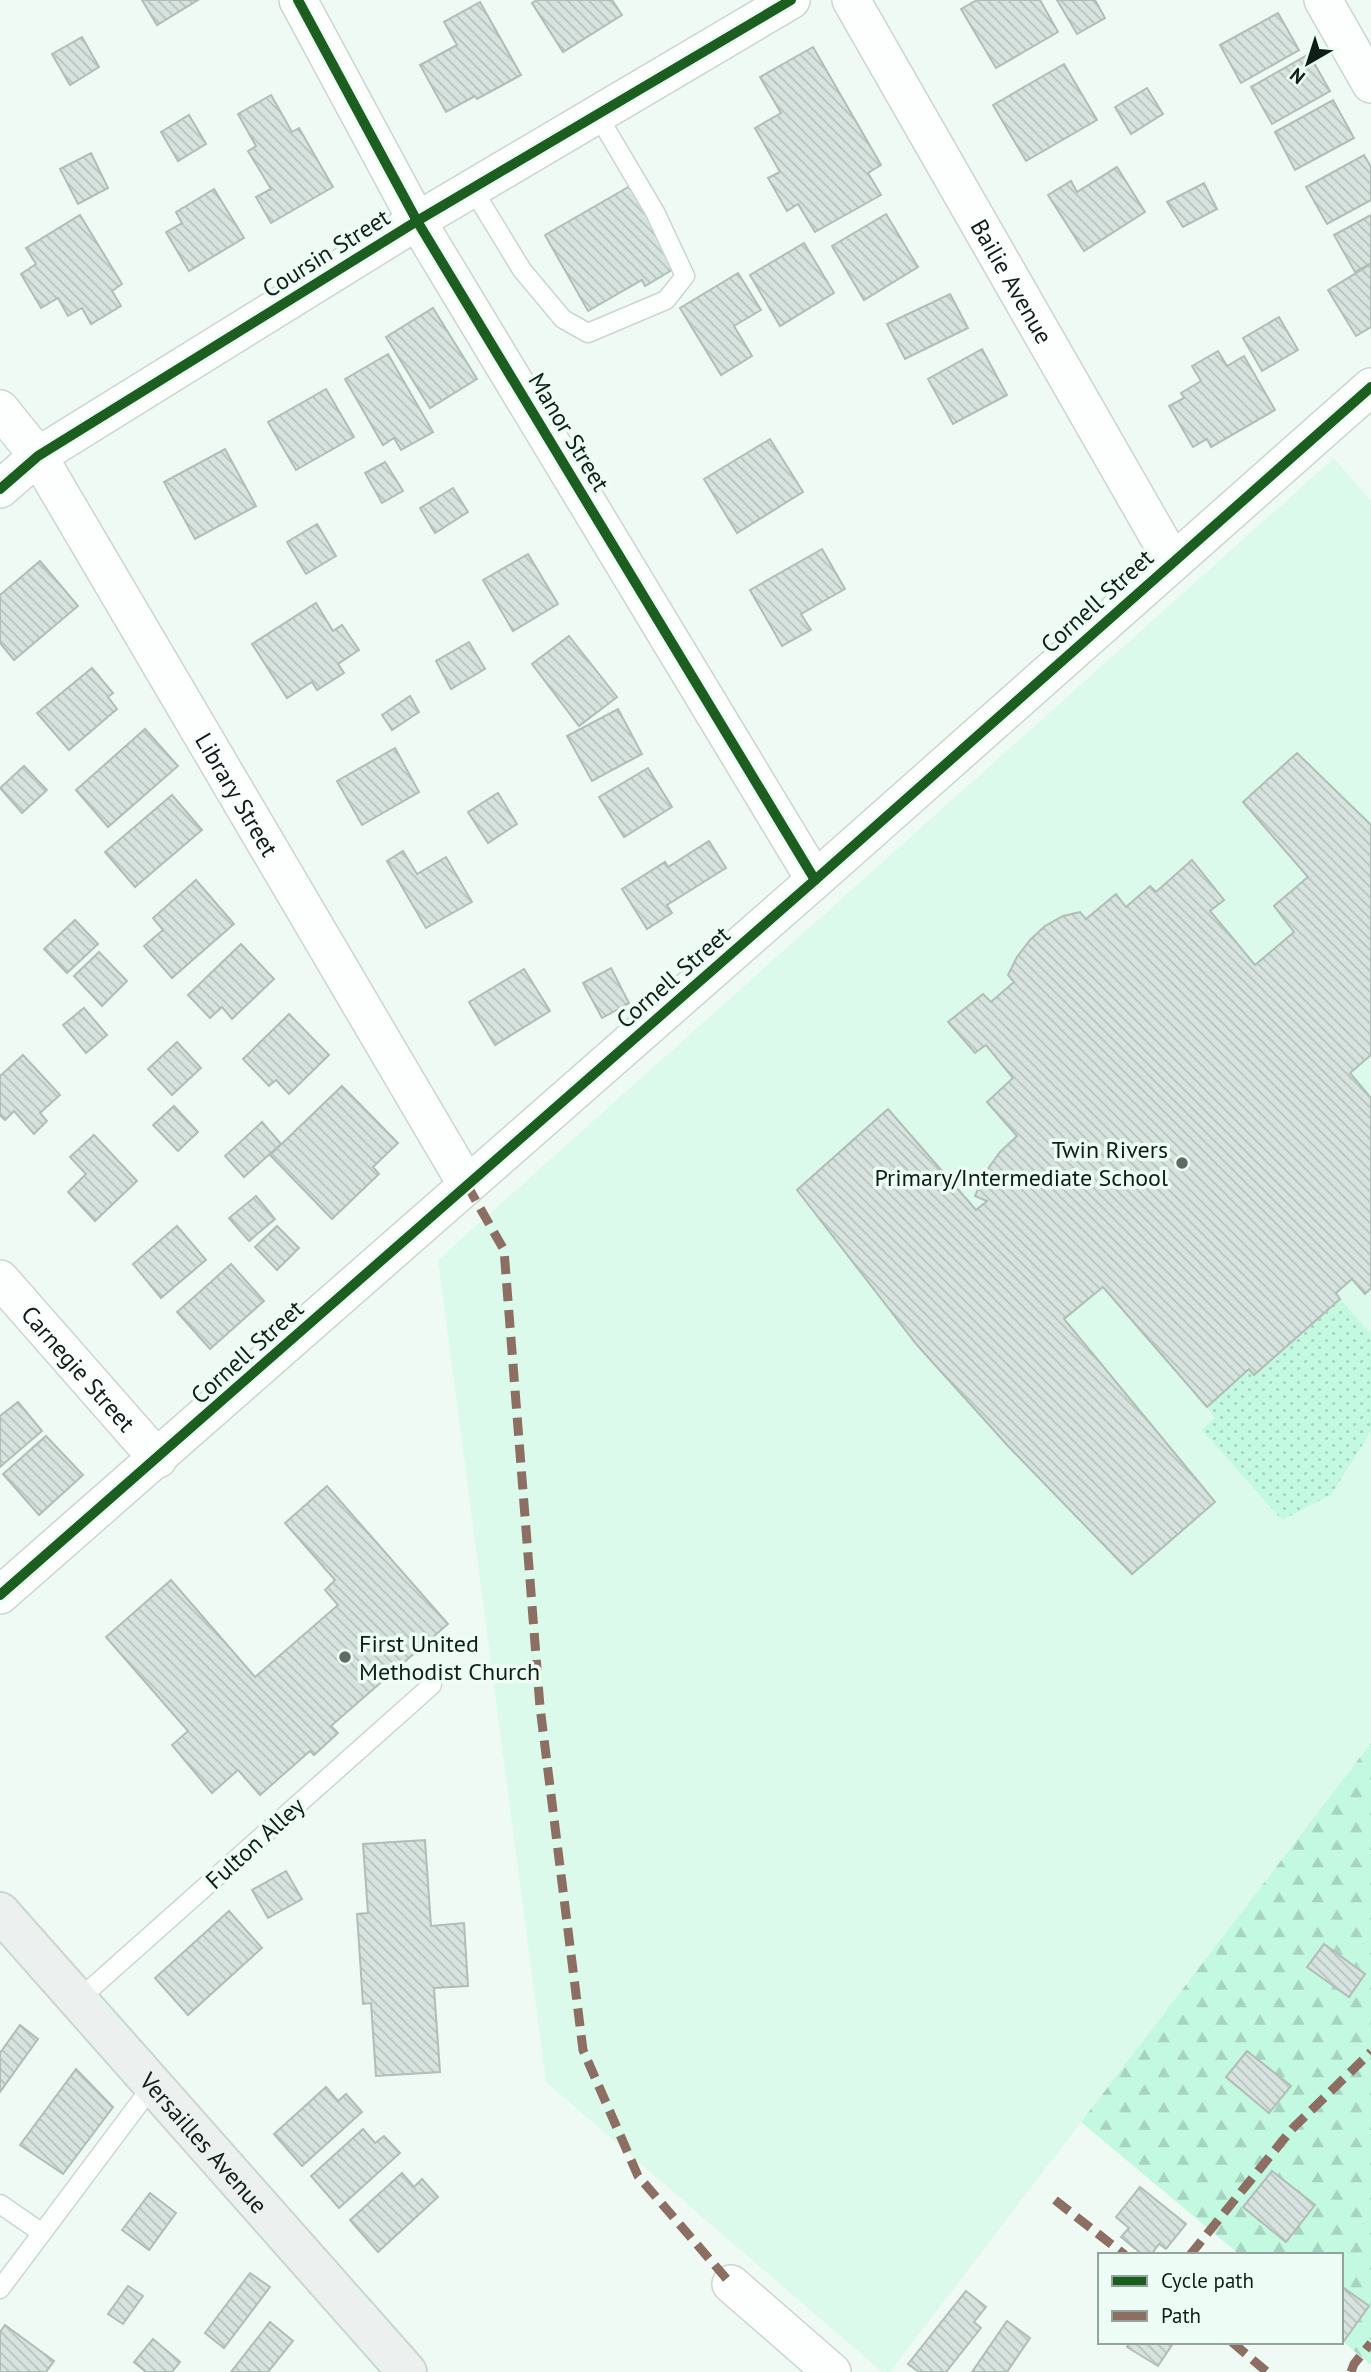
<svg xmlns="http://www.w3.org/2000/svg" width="1371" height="2372" font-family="'PT Sans',sans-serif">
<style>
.built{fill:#dbfaec}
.forest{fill:url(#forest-firs)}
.park{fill:url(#park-dots)}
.building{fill:url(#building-back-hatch);stroke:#b1bdb7;stroke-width:2}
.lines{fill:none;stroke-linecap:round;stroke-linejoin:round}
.lane-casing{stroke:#cad6d0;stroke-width:21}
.street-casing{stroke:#cad6d0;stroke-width:40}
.secondary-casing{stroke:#cad6d0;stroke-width:42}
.lane{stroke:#fdfefe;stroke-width:18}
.street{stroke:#fdfefe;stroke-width:37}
.secondary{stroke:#ecf1ef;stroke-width:38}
.quiet{stroke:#8d6e63;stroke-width:9;stroke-dasharray:18 9;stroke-linecap:butt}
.cycleway-casing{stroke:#edfdf5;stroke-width:15}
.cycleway{stroke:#1b5e20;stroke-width:10}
.poi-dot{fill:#5e6b65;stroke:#edfdf5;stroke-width:2.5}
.labels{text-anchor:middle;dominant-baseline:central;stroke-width:7;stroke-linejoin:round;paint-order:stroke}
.street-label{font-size:24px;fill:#0f1e17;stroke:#edfdf5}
.poi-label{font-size:24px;fill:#0f1e17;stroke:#edfdf5;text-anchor:end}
</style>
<defs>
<pattern id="forest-firs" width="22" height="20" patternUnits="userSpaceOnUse" patternTransform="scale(1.75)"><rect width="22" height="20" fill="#c3f8e1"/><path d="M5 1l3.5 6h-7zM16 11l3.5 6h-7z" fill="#a6d4c0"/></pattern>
<pattern id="park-dots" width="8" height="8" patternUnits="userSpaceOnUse" patternTransform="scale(1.75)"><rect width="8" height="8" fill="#c3f8e1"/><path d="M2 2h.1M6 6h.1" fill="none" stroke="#a6d4c0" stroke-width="1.8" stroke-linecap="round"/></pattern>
<pattern id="building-back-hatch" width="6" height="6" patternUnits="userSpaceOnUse" patternTransform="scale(1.75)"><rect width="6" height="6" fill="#d7e3de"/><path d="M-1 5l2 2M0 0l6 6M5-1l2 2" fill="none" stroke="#b7c2be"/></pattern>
</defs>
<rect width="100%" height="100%" fill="#f0faf5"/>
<path class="built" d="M1334,458l37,43v1242l-481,629h-8l-336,-290 -108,-822z"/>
<path class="forest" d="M1371,1743v622l-30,-25v-85h-101l-159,-133z"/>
<path class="park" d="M1340,1299l31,35v97l-40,64 -49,25 -80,-90 13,-12 -8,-11 42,-38 5,6z"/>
<g class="building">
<path d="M142,0h56l-41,25z"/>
<path d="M537,0h75l10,15 -59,37 -31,-49z"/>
<path d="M977,0h63l18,32 -62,36 -35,-59z"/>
<path d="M1057,0h38l10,18 -28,16z"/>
<path d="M480,2l41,73 -44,24 -2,-3 -29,16 -26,-47 37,-20 -13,-23z"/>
<path d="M1278,13l21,37 -58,33 -21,-38z"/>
<path d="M82,37l17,30 -29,18 -18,-31z"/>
<path d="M813,47l68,118 -13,8 13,22 -66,37 -17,-28 -11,7 -19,-33 12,-6 -25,-44 26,-15 -21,-36z"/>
<path d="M1309,54l21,37 -58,33 -21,-37z"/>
<path d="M1064,64l33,56 -71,41 -33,-56z"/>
<path d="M1147,88l16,26 -32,20 -16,-27z"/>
<path d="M271,95l21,37 7,-4 34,59 -62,36 -15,-26 15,-8 -23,-38 8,-5 -18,-32z"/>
<path d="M1333,100l21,38 -59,32 -20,-38z"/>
<path d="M189,115l17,29 -28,17 -17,-29z"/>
<path d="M91,153l17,35 -30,16 -18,-35z"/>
<path d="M1364,155l7,12v33l-44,24 -21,-37z"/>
<path d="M1117,167l28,45 -61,39 -36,-56 23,-14 6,11z"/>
<path d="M1204,183l13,26 -34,18 -16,-25z"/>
<path d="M630,186l47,81 -32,19 -3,-6 -54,31 -43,-76z"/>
<path d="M214,189l30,49 -55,33 -23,-39 16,-9 -6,-11z"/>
<path d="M886,214l32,53 -54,33 -32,-54z"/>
<path d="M80,215l42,69 -10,7 9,15 -30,18 -9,-16 -14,8 -10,-18 -17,10 -20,-34 15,-10 -10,-16z"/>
<path d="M1371,215v48l-16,9 -21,-37z"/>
<path d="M804,243l30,50 -54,33 -30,-51z"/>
<path d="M1371,264v63l-15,9 -28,-46z"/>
<path d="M738,273l23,37 -27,16 18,30 -31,19 -41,-67z"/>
<path d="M950,294l18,34 -63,31 -18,-35z"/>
<path d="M433,308l44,71 -47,29 -44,-71z"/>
<path d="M1279,317l19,33 -36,21 -19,-33z"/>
<path d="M982,349l25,46 -54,29 -25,-45z"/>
<path d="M1218,351l9,15 17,-10 31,54 -64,37 -4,-8 -14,8 -24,-41 15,-8 -3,-5 20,-12 -9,-15z"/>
<path d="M388,354l45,78 -32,18 -7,-12 -11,7 -38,-66z"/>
<path d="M326,389l28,48 -58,33 -28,-48z"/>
<path d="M770,439l33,53 -66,41 -33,-54z"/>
<path d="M225,449l31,57 -61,33 -31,-57z"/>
<path d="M385,462l18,29 -21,12 -17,-30z"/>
<path d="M453,488l15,24 -33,21 -15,-25z"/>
<path d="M317,524l19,32 -30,18 -19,-32z"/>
<path d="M822,549l23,40 -44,25 10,16 -29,16 -32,-56z"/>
<path d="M528,554l30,50 -45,27 -30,-51z"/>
<path d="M40,561l38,45 -64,54 -14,-17v-48z"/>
<path d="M316,603l17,28 9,-6 17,25 -21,14 6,9 -27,17 -5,-8 -25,16 -35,-54z"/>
<path d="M569,636l48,61 -38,29 -47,-62z"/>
<path d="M469,642l16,27 -34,20 -15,-28z"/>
<path d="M92,668l21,25 -5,4 9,12 -48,41 -32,-37z"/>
<path d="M410,696l9,16 -27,18 -10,-15z"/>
<path d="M618,709l24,45 -50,27 -25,-45z"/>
<path d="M145,729l33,37 -70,61 -32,-37z"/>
<path d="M395,748l24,44 -57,33 -25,-44z"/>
<path d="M1297,753l74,72v230l-21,18 21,25v190l-6,6 -13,-15 -16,14 4,6 -86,76 -5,-6 -42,38 -104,-120 -39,32 151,183 -83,72 -124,-128 -91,-101 -120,-155 91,-81 88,101 11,-9 -12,-5 10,-23 15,-21 17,-16 -30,-34 26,-24 -27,-33 -11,8 -27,-31 35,-28 8,8 23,-20 -6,-7 9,-18 13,-17 15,-14 18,-10 17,-4 6,7 30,-25 10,13 24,-21 6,6 36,-32 32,40 -14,11 45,54 39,-33 -20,-26 34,-29 -65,-75z"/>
<path d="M24,766l23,24 -25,23 -22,-25z"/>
<path d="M648,768l24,39 -48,30 -25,-40z"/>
<path d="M498,793l19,31 -29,19 -20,-31z"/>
<path d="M172,795l30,35 -67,57 -30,-35z"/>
<path d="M709,841l17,27 -59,37 5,8 -25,16 -25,-40 43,-27 3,5z"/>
<path d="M403,851l14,23 29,-17 26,45 -46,26 -39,-67z"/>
<path d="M196,880l38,44 -62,54 -28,-32 19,-16 -10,-12z"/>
<path d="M75,920l23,24 -31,29 -23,-24z"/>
<path d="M241,944l33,35 -42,40 -10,-12 -12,11 -22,-23z"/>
<path d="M99,952l28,29 -25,25 -28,-30z"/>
<path d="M611,968l18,35 -27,15 -19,-35z"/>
<path d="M524,969l26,42 -55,34 -26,-43z"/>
<path d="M84,1008l23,27 -21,18 -23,-28z"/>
<path d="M289,1014l40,41 -40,39 -13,-14 -7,6 -26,-27z"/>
<path d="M177,1042l24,26 -29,27 -24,-26z"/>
<path d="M23,1055l37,40 -20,18 7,8 -13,13 -20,-23 -9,9 -5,-5v-39z"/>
<path d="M342,1086l56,57 -25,24 6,7 -47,45 -62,-64z"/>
<path d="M174,1106l24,26 -20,19 -25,-26z"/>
<path d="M262,1122l19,22 -37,33 -19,-21z"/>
<path d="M94,1135l43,46 -42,40 -27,-29 18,-18 -16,-17z"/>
<path d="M256,1196l19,23 -26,22 -20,-23z"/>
<path d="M177,1226l29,34 -45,38 -28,-34z"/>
<path d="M277,1226l22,22 -22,22 -22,-23z"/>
<path d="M231,1264l33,37 -54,48 -33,-37z"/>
<path d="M18,1402l24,29 -42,36v-51z"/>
<path d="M46,1436l37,39 -44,40 -36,-41z"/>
<path d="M327,1486l121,138 -117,102 7,7 -24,22 -4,-4 -50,44 -22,-25 -26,23 -40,-48 16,-14 -82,-94 65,-57 84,97 83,-72 -13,-15 10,-10 -50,-57z"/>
<path d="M425,1840l6,86 33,-3 4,63 -34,2 6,84 -64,4 -5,-73 -8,1 -6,-90 11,-1 -5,-69z"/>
<path d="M286,1871l16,28 -34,19 -16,-28z"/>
<path d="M229,1911l33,37 -74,67 -33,-37z"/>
<path d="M1324,1944l41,30 -16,23 -42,-30z"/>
<path d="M20,2025l18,14 -38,53v-39z"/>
<path d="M1247,2051l44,35 -22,27 -43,-36z"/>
<path d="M76,2069l37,38 -50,67 -43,-29z"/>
<path d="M326,2087l12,14 8,-7 16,18 -60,54 -28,-32z"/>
<path d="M363,2129l12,14 9,-7 16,17 -61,55 -28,-32z"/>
<path d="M1272,2171l43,34 -29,37 -43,-35z"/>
<path d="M402,2173l12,14 8,-8 16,18 -60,55 -28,-32z"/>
<path d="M1140,2187l46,37 -20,25 -7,-5 -8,11h-8l-22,-18 8,-9 -13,-11z"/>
<path d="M150,2193l26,20 -27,37 -27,-20z"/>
<path d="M250,2273l20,14 -46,61 -19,-15z"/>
<path d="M128,2286l15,10 -20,28 -15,-10z"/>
<path d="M1341,2286l28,20 -25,35 -3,-2z"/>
<path d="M966,2291l20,16 -12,15 7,6 -35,44h-27l-11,-8z"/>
<path d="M1007,2321l23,17 -23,34h-35z"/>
<path d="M270,2322l23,19 -25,31h-37z"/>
<path d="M5,2325l49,36 -8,11h-46v-40z"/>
<path d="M153,2339l27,23 -8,10h-26l-12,-10z"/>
<path d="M1130,2342h44l-16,24 -31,-19z"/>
</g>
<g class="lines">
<defs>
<g id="lane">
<path d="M472,188l50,82 41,49 25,14 78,-33 19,-24 -30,-64 -58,-98"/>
<path d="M78,2000l354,-315"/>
<path d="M0,2204l42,29"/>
<path d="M0,2289l153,-204"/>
</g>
<g id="street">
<path d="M298,0l119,221 398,659"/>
<path id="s1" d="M851,0l322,562"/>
<path d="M1323,0l48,84"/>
<path id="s2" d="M0,409l38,47 429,729"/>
<path d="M0,489l38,-33 379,-235 374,-221"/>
<path id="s3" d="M0,1279l158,180"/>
<path d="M0,1595l815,-715 556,-493"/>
<path d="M731,2284l101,88"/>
</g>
<g id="secondary">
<path id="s4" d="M0,1912l407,460"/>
</g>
</defs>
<use href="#lane" class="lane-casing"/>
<use href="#street" class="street-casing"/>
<use href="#secondary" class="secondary-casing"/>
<use href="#lane" class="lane"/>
<use href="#street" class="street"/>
<use href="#secondary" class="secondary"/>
<g class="quiet">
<path d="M467,1185l37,65 36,457 43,343 55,126 93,108"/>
<path d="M1055,2200l70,55"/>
<path d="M1190,2255l102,-126 79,-77"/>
<path d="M1232,2342l35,30"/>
<path d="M1351,2372l3,-8 17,-21"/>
</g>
<defs>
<g id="cycleway">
<path d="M298,0l119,221 398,659"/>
<path d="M0,489l38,-33 379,-235 374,-221"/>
<path d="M0,1595l815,-715 556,-493"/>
</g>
</defs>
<use href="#cycleway" class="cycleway-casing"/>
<use href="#cycleway" class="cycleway"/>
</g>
<g class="poi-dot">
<circle cx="1182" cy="1163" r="7"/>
<circle cx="345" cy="1657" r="7"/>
</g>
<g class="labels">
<g class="street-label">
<text transform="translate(326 253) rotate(-32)">Coursin Street</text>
<text stroke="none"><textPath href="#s1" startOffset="324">Bailie Avenue</textPath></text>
<text transform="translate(569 432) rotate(59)">Manor Street</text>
<text transform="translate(1097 601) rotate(-42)">Cornell Street</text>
<text stroke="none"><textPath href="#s2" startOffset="453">Library Street</textPath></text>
<text transform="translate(673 977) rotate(-41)">Cornell Street</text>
<text transform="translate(247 1352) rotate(-42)">Cornell Street</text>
<text stroke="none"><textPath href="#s3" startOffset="119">Carnegie Street</textPath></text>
<text transform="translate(255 1843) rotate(-42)">Fulton Alley</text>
<text stroke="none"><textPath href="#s4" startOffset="308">Versailles Avenue</textPath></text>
</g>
<g class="poi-label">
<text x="1168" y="1149">Twin Rivers<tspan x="1168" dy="28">Primary/Intermediate School</tspan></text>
<text x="359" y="1643" text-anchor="start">First United<tspan x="359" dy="28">Methodist Church</tspan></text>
</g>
</g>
<rect x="1098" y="2253" width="245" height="91" fill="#edfdf5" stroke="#94a49c" stroke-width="2"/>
<rect x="1112" y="2276" width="35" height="10" fill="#1b5e20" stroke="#94a49c" stroke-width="2"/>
<text x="1161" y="2288" font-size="21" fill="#0f1e17">Cycle path</text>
<rect x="1112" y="2311" width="35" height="10" fill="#8d6e63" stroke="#94a49c" stroke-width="2"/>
<text x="1161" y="2323" font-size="21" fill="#0f1e17">Path</text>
<g transform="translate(1308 63) rotate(219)" stroke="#edfdf5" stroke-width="5" paint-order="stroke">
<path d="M0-5L12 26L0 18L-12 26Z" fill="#0f1e17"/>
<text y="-10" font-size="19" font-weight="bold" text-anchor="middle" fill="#0f1e17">N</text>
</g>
</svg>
